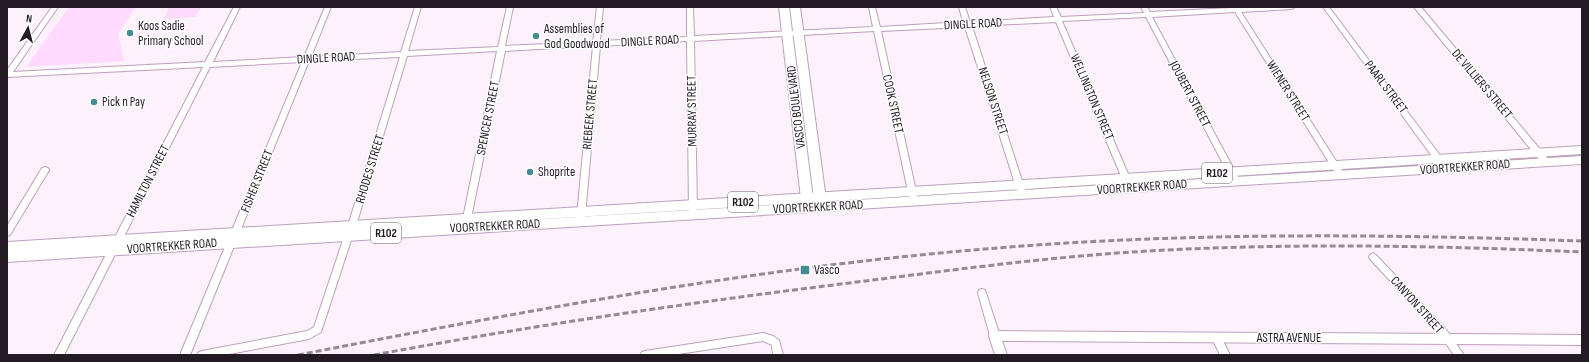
<svg xmlns="http://www.w3.org/2000/svg" width="1589" height="362" font-family="'Sofia Sans Condensed',sans-serif">
<style>
.green{fill:#ffd9fe}
.lines{fill:none;stroke-linecap:round;stroke-linejoin:round}
.minor-casing{stroke:#bca1bb;stroke-width:2}
.tertiary-casing{stroke:#bca1bb;stroke-width:2}
.secondary-casing{stroke:#bca1bb;stroke-width:2}
.primary-casing{stroke:#bca1bb;stroke-width:2}
.minor{fill:#fff;fill-rule:evenodd}
.tertiary{fill:#fff;fill-rule:evenodd}
.secondary{fill:#fff;fill-rule:evenodd}
.primary{fill:#fff;fill-rule:evenodd}
.rail{stroke:#958a94;stroke-width:3;stroke-dasharray:6 3;stroke-linecap:butt}
.poi-dot{fill:#458c95;stroke:#fff;stroke-width:1.5}
.labels{text-anchor:middle;dominant-baseline:central;stroke-width:3;stroke-linejoin:round;paint-order:stroke}
.shield{fill:#fff;stroke:#665f66;stroke-width:1}
.shield-label{font-size:12px;font-weight:bold;fill:#241a24}
.street-label{font-size:13px;fill:#241a24;stroke:#fff}
.poi-label{font-size:13px;fill:#241a24;stroke:#fff;text-anchor:start}
</style>
<rect width="100%" height="100%" fill="#fdf1fc"/>
<g class="green">
<path d="M69,7h70l-5,2 -16,25 6,27 -98,6z"/>
<path d="M170,7h31l-6,10 -32,2z"/>
</g>
<g class="lines">
<defs>
<g id="minor">
<path d="M52,7h6l-45,65 192,-10 29,-55h6l-27,55 91,-5 21,-50h6l-20,50 90,-5 14,-45h6l-13,44 90,-4 9,-40h6l-8,39 88,-4 4,-35h6l-3,34 87,-4v-30h6l1,29 179,-9 -4,-20h6l5,20 83,-5 -4,-15h6l5,15 84,-5 -4,-10h6l5,10 83,-4 -3,-6h6l3,5 82,-4v-1h63l-3,2 -51,3 104,163 -1,2h-6l-103,-165 -83,5 86,160 -1,2h-6l-1,-2 -84,-160 -84,4 70,162 -1,2h-6l-1,-2 -68,-161 -84,4 53,164 -1,2h-6l-1,-2 -52,-163 -84,4 36,165 -1,2h-6l-1,-2 -35,-165 -180,10 3,169 -1,2h-6l-1,-2 -2,-169 -87,5 -15,170 -1,2h-6l-1,-2 16,-170 -88,5 -35,172 -1,2h-6l-1,-2 35,-172 -90,5 -48,160 -38,116 -12,7 -85,16h-27l2,-3 3,-1 105,-20 7,-4 37,-111 49,-159 -91,4 -119,294h-10l122,-293 -92,5 -146,288h-10l149,-288 -196,10v-7z"/>
<path d="M1323,7h6l119,159 1,2 -1,2h-6z"/>
<path d="M1414,7h7l128,153 1,2 -1,2h-6z"/>
<path d="M45,167l3,1 1,2 -1,2 -38,63 -3,1v-10l35,-58z"/>
<path d="M1373,253l3,2 69,73 19,27h-10l-15,-21 -69,-75 -1,-2 1,-2z"/>
<path d="M982,289l3,1 1,3 14,43 -2,3 -3,1 -3,-1 -2,-3 -12,-43 1,-3z"/>
<path d="M763,333l10,3 6,4 4,15h-10l-1,-10 -9,-4 -91,14h-32l2,-3 3,-1z"/>
<path d="M1217,334l3,1 10,20h-10l-8,-17 2,-3z"/>
</g>
<path id="tertiary" d="M995,331l587,4v10l-580,-4 5,14h-12l-6,-19 2,-4z"/>
<g id="secondary">
<path d="M779,7h10l25,200 -2,3h-8l-2,-3z"/>
<path d="M790,7h10l27,200 -2,3h-8l-2,-3z"/>
</g>
<path id="primary" d="M1582,146v8l-1136,71 1136,-69v8l-1575,98v-20z"/>
</defs>
<use href="#minor" class="minor-casing"/>
<use href="#tertiary" class="tertiary-casing"/>
<use href="#secondary" class="secondary-casing"/>
<use href="#primary" class="primary-casing"/>
<use href="#minor" class="minor"/>
<use href="#tertiary" class="tertiary"/>
<use href="#secondary" class="secondary"/>
<use href="#primary" class="primary"/>
<g class="rail">
<path d="M298,355c227,-44 456,-87 687,-106 198,-17 398,-15 597,-8"/>
<path d="M374,355c160,-30 321,-53 483,-73 103,-13 206,-27 310,-32 138,-7 277,-4 415,2"/>
</g>
</g>
<g class="poi-dot">
<circle cx="130" cy="33" r="4"/>
<circle cx="536" cy="36" r="4"/>
<circle cx="94" cy="102" r="4"/>
<circle cx="530" cy="172" r="4"/>
<rect x="800" y="265" width="10" height="10" rx="2"/>
</g>
<g class="labels">
<g class="shield">
<rect x="1202" y="163" width="30" height="20" rx="3"/>
<rect x="728" y="192" width="30" height="20" rx="3"/>
<rect x="371" y="223" width="30" height="20" rx="3"/>
</g>
<g class="shield-label">
<text x="1217" y="173">R102</text>
<text x="743" y="202">R102</text>
<text x="386" y="233">R102</text>
</g>
<g class="street-label">
<text transform="translate(973 24) rotate(-3)">DINGLE ROAD</text>
<text transform="translate(650 41) rotate(-3)">DINGLE ROAD</text>
<text transform="translate(326 58) rotate(-3)">DINGLE ROAD</text>
<text transform="translate(1482 84) rotate(50)">DE VILLIERS STREET</text>
<text transform="translate(1386 87) rotate(53)">PAARL STREET</text>
<text transform="translate(1288 91) rotate(58)">WIENER STREET</text>
<text transform="translate(1190 94) rotate(62)">JOUBERT STREET</text>
<text transform="translate(1092 97) rotate(67)">WELLINGTON STREET</text>
<text transform="translate(993 101) rotate(72)">NELSON STREET</text>
<text transform="translate(893 104) rotate(78)">COOK STREET</text>
<text transform="translate(796 107) rotate(-97)">VASCO BOULEVARD</text>
<text transform="translate(692 111) rotate(-91)">MURRAY STREET</text>
<text transform="translate(590 114) rotate(-85)">RIEBEEK STREET</text>
<text transform="translate(488 118) rotate(-79)">SPENCER STREET</text>
<text transform="translate(1465 167) rotate(-4)">VOORTREKKER ROAD</text>
<text transform="translate(370 169) rotate(-73)">RHODES STREET</text>
<text transform="translate(148 181) rotate(-63)">HAMILTON STREET</text>
<text transform="translate(257 181) rotate(-68)">FISHER STREET</text>
<text transform="translate(1142 187) rotate(-4)">VOORTREKKER ROAD</text>
<text transform="translate(818 207) rotate(-3)">VOORTREKKER ROAD</text>
<text transform="translate(495 226) rotate(-3)">VOORTREKKER ROAD</text>
<text transform="translate(172 246) rotate(-4)">VOORTREKKER ROAD</text>
<text transform="translate(1417 305) rotate(48)">CANYON STREET</text>
<text x="1289" y="338">ASTRA AVENUE</text>
</g>
<g class="poi-label">
<text x="138" y="26">Koos Sadie<tspan x="138" dy="15">Primary School</tspan></text>
<text x="544" y="29">Assemblies of<tspan x="544" dy="15">God Goodwood</tspan></text>
<text x="102" y="102">Pick n Pay</text>
<text x="538" y="172">Shoprite</text>
<text x="814" y="270">Vasco</text>
</g>
</g>
<rect width="1589" height="362" fill="none" stroke="#241a24" stroke-width="16"/>
<g transform="translate(28 28) rotate(7)" stroke="#ffffff" stroke-width="3" paint-order="stroke">
<path d="M0-3L7 15L0 10L-7 15Z" fill="#241a24"/>
<text y="-6" font-size="11" font-weight="bold" text-anchor="middle" fill="#241a24">N</text>
</g>
</svg>
